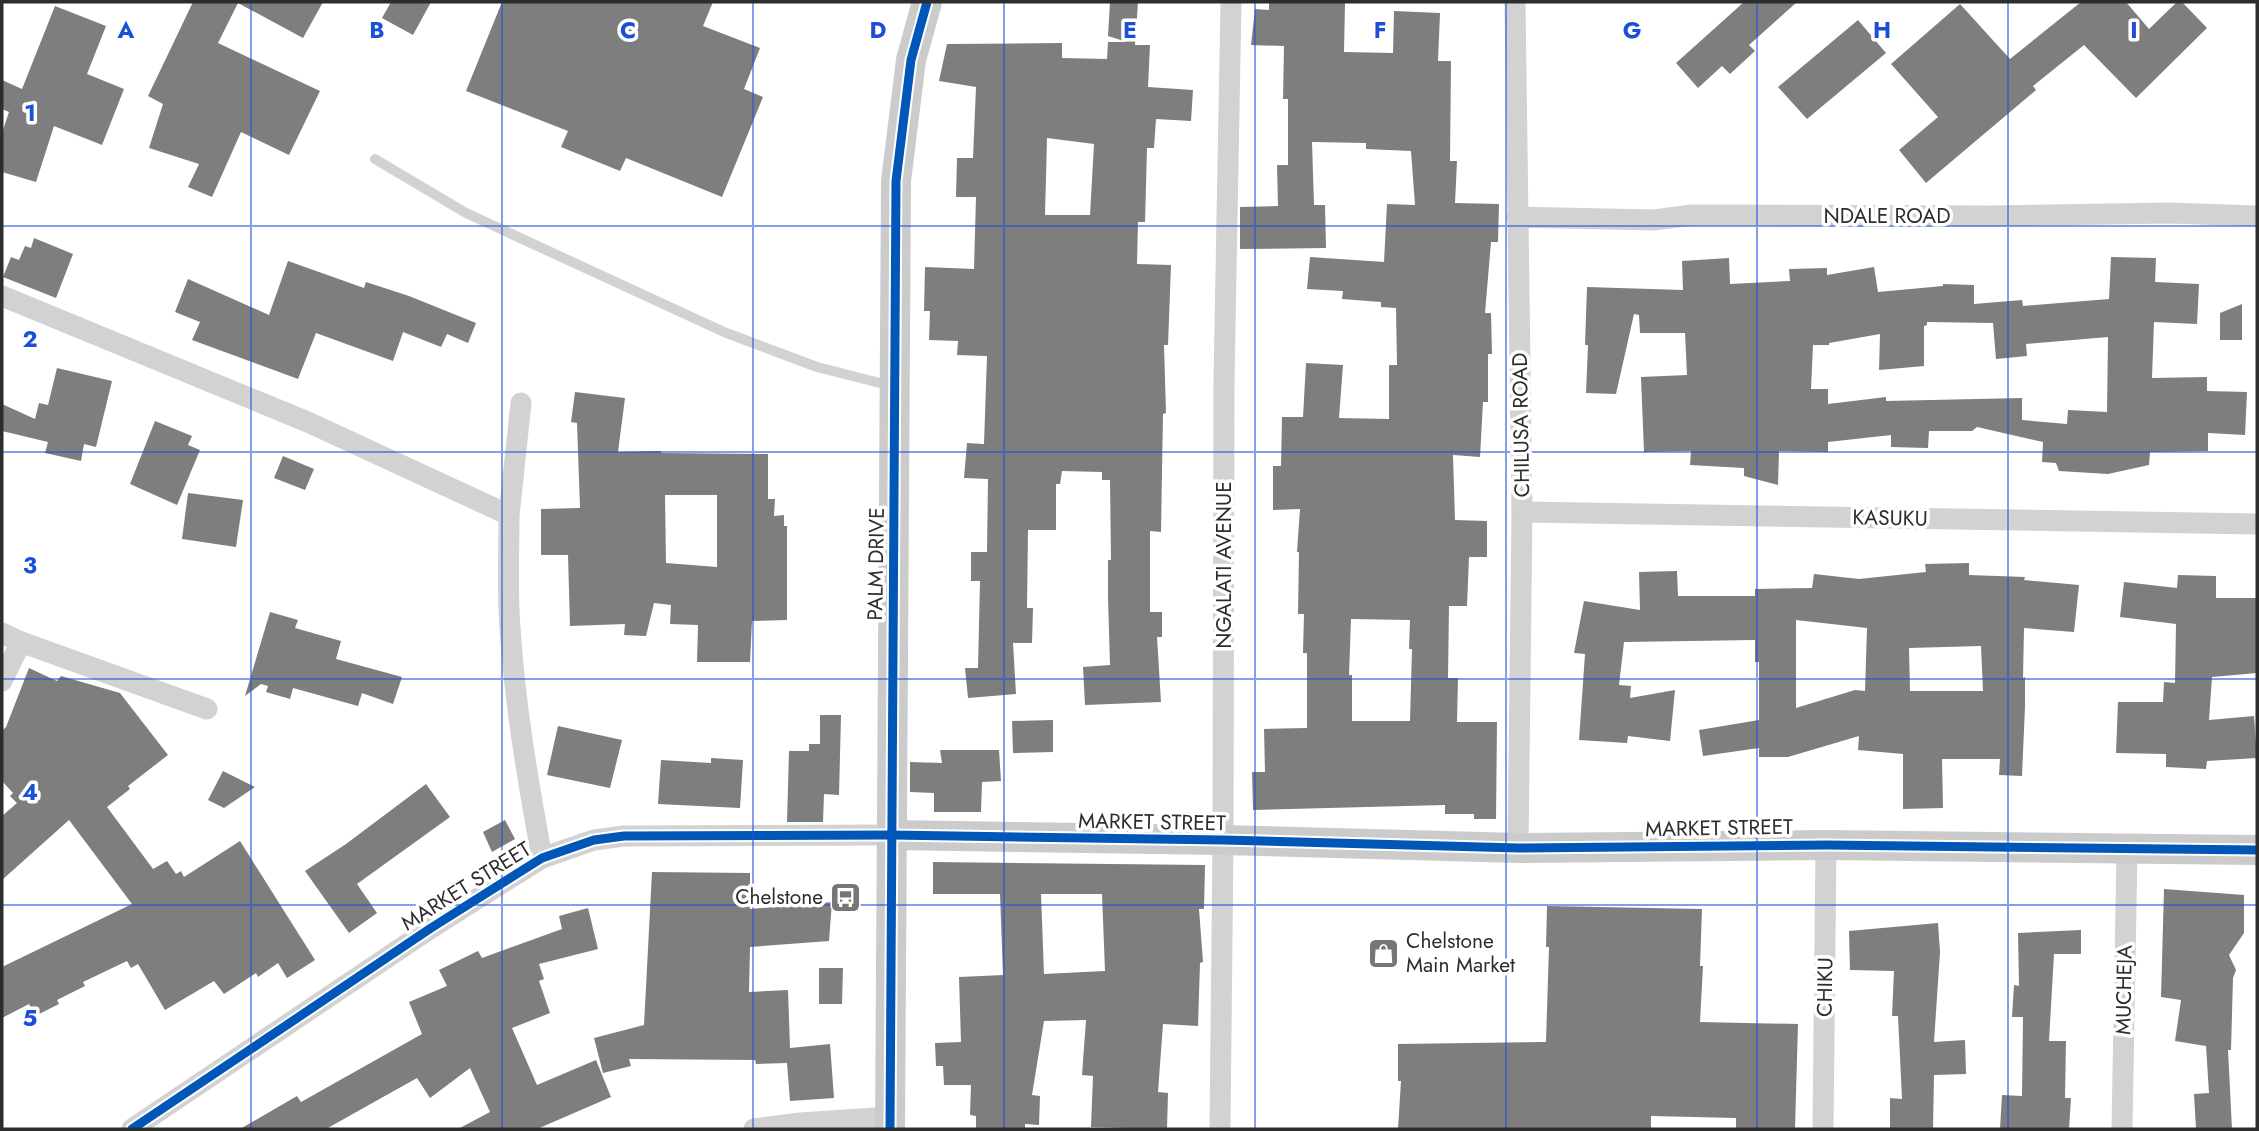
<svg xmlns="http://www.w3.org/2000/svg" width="2259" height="1131" font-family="Jost,sans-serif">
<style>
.building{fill:#7e7e7e;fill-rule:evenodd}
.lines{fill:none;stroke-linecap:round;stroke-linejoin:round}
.lane{stroke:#d2d2d2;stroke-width:10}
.street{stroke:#d2d2d2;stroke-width:21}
.secondary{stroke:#cbcbcb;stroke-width:30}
.cycleway-casing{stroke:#fff;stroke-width:13}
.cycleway{stroke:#0057b8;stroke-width:9}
.grid{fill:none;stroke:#1d4ed8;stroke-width:2;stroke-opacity:0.55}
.labels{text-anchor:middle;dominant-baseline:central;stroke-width:7;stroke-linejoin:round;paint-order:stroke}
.street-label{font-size:21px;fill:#2d2d2d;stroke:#fff}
.poi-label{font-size:21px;fill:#2d2d2d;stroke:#fff;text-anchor:end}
.grid-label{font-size:23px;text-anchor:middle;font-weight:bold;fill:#1d4ed8;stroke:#fff;stroke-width:7;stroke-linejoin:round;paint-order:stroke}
</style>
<rect width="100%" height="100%" fill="#fff"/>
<g class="building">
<path d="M193,2h130l-20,36 -65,-35 -20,40 102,48 -31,64 -48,-23 -29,65 -24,-10 11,-23 -50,-16 14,-44 -15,-8z"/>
<path d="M391,2h40l-18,33 -31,-17z"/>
<path d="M502,2h211l-10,24 57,22 -16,41 19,8 -41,100 -96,-39 -6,13 -59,-24 7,-16 -102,-40z"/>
<path d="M1110,2h28l-3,43h15l-2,42 45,3 -2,31 -35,-2 -2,29h-7l-2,74h-7l-1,42 34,1 -3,80h-4l2,68 -3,1 -2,118 -11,-1v81h12v25h-5l4,65 -76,3 -2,-38 27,-2 -2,-67v-38h3l-1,-80h-8v-8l-40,-1 -2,13h-4v46h-28l-1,78h6l-1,35h-19l3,51 -48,4 -3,-30h13l2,-87h-9v-29h16l1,-73 -24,-1 3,-35 17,1 3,-88 -30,-1 1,-14 -29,-1 1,-29h-6l1,-44 49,2 2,-72h-20l1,-39h16l3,-71 -37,-6 8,-37 115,-1v15l45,1 1,-17h19l-19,-6zM1047,138l47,6 -4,71h-45z"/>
<path d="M1269,2l76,1 -1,49 49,1 1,-42 46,2 -2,48h13l-1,100h7l-2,42 44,1 -1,38h-7l-6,71h6l1,41h-4v48h-5l-3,55 -27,-2 2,65 32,1v36h-18l-2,49h-18l-1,72h10l-1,44h40l-1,97h-22v-5h-29v-9l-192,5 -1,-38h13l-1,-43 43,-1v-75h-4l1,-39h-6l1,-62h-2l3,-43 -27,1v-44h8l1,-49h21l3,-54 37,2 -4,53 50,1v-54h8l-1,-57 -15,-1v-5l-39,-3 1,-8 -36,-2 3,-32 74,5 3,-58 28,1 -4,-54 -45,-2v-6l-54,-1 2,63h11l1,43 -86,1v-42l38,-1 -1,-41h11v-66h-5l1,-53 -33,-1 4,-36 14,1zM1351,619l59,1 -1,29h3l-2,72h-58v-46h-3z"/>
<path d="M1744,2h53l-48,43 6,6 -25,23 -8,-8 -24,22 -22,-25z"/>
<path d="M2081,2h45l23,27 28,-27h5l25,26 -71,70 -52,-53 -51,41 3,4 -110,93 -27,-33 39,-33 -47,-53 69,-60 50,55z"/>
<path d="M55,6l51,20 -19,48 37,15 -22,56 -48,-19 -18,56 -34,-10v-39l7,-21 -7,-3v-29l20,9z"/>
<path d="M1858,20l28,33 -79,66 -29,-32z"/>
<path d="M34,238l39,16 -17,44 -53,-21 8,-20 8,3 6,-14 6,2z"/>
<path d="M2111,257l45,1 -1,24 44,2 -2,40 -43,-2 -2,56 55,-1v14l40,1 -2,43 -37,-2v18l-58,1 -1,13 -41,9 -49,-3 -3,-8 -14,-1 1,-20 -66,-15 -5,4h-43l-1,17 -37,-1v-12l-63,7v10l-49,-1 -1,34 -34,-9v-8l-54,-3 1,-14 -47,1 -3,-75 46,-2 -2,-42h-45l-1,-18 -5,-1 -18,80 -30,-1 2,-48h-3l2,-58 96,3 -1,-29 47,-3 1,26 60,-3 -1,-12 38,-1v7l47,-8 4,25 65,-6v-2l31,1v19l48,-4 1,6 86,-7zM1927,322l66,1 3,36 31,-3 -1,-12 82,-7 -1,75 -39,-2 -1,14 -45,-4v-22l-136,3v-4l-58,7v-15h-17l2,-44h16v-2l51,-9 -1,36 45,-4v-40l3,-1z"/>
<path d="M288,261l76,27 2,-6 43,14 67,27 -8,20 -21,-9 -6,13 -38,-15 -10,29 -77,-28 -18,46 -106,-39 8,-18 -25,-10 13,-33 81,36z"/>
<path d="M2242,304v36h-22v-27z"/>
<path d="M57,368l55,13 -16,66 -12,-3 -3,17 -36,-8 3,-11 -46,-11v-27l33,15 4,-16 9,2z"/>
<path d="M575,392l50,6 -7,54 43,-1v2l107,1v45h7l-1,17 10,-1v11h3v94l-35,1 -2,41h-53l1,-37 -28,-1 1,-19 -17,-2 -8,33 -22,-1 1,-11 -55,2 -2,-71h-27v-46l39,-1 -3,-85 -6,-1zM665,495h52v72l-51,-4z"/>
<path d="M155,421l37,15 -4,9 12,5 -23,55 -47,-21z"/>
<path d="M283,456l31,13 -9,21 -31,-12z"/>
<path d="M188,493l55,7 -7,47 -54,-8z"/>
<path d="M1969,563v12l56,2 -1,3 55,5 -5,47 -50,-4 -1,50 2,-1v30l-3,69 -23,-1 1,-16h-58l1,49 -40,1v-55l-45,-4 1,-14 -71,21h-29v-9l-56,8 -4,-26 60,-10v-58h-4v-22l-131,2 -5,43 12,1 -1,12 45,-8 -5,51 -42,-5 -1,7 -48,-3 6,-86 -11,-1 10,-52 56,9 -1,-38 38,-1 1,25h77v-7l57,-1 2,-14 45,5 67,-7 -1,-8zM1796,620l71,8 -2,63 -10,-1 -59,18zM1981,646l2,45h-73l-1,-43z"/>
<path d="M2178,575l38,1v22h41v75l-45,4 -3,43 45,-4 3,42 -50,3 -1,8 -40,-2v-13l-50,-1 2,-51h45l1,-20 11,1 1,-59 -56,-7 4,-35 53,6z"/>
<path d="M270,612l28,8 -3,8 46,13 -5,18 66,18 -9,27 -31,-11 -4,13 -65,-18 -3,11 -24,-7 2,-6 -7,-2 -16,12z"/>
<path d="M29,668l28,13 4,-5 59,17 48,62 -40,31 2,3 -23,18 46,62 14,-8 9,13 5,-3 3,6 56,-36 75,119 -28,18 -9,-15 -20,14 -2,-4 -32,21 -10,-13 -49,29 -27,-46 -7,4 -4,-7 -44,21 2,4 -28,14 2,4 -24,12 -6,-12 -27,14v-51l130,-63 -63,-84 -67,60v-64l15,-13 -7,-7 3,-3 -11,-12v-50l4,-4z"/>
<path d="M820,715h21l-2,80 -15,-1 -1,28h-36l2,-71h20v-7h11z"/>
<path d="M1053,720v32l-40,1 -1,-32z"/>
<path d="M558,726l64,14 -12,48 -63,-13z"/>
<path d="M940,750h59l2,31 -19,1 -1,30h-47v-19l-24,-1v-30l32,1z"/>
<path d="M711,758l32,2 -3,48 -82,-4 3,-44 50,3z"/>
<path d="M223,771l32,16 -31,21 -16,-8z"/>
<path d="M426,784l24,33 -93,67 20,29 -28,20 -44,-62 41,-27z"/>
<path d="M505,820l10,19 -23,13 -9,-20z"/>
<path d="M933,862l272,3 -1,44h-5l4,53 -3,1 -2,63 -35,-2 -5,68 10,1 -1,36 -76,-2 2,-51 -11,-1 4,-55 -42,1 -12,74 8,1 -1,29 -14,-1v5h-49v-13l-6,-1 1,-30h-27l-1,-19h-7l-1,-23 26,-1 -2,-65 44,-2 -3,-81h-67zM1041,894h61l3,77 -61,3z"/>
<path d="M652,872l98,1v36l82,-7 -3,39 -79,6 -1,45 39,-2 2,58 40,-4 4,54 -44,3 -3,-38 -31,1 -1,-4 -126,-1 2,7 -28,7 -9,-35 50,-13z"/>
<path d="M2164,889l80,6v38l-15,22 7,15 -3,8 -2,72h-3l4,79h-36l-2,-35 15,-1 -3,-47 -31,-5 6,-41 -20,-3z"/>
<path d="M1547,906l155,3 -2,57h3l-3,56 98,2 -3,105h-59v-11l-85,-2v13h-253l3,-48h-3v-37l148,-2 3,-95h-3z"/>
<path d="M588,908l10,41 -59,15 5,15 -5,2 11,32 -38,15 25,57 59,-25 15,37 -74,32h-79l32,-17 -20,-44 -40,30 -13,-20 -91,51h-86l57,-33 4,6 121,-68 -13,-32 38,-16 -8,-16 39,-19 4,7 80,-29 -3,-13z"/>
<path d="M1938,923l2,29 -6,90 31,-2 1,34 -32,1 -1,54h-43v-31l12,1 -4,-83h-6l2,-45 -44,-1 -1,-39z"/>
<path d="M2081,930v24h-27l-5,87h17l-1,57h6l-2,31h-69l2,-34 20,1 1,-79h-11l2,-32 5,1 -1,-53z"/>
<path d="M819,968h24l-1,36h-23z"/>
</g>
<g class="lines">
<path class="lane" d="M375,159l91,54 258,119 93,35 75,19"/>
<g class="street">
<path d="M1515,2l7,510 -4,336"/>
<path d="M1517,217l137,3 38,-5 298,1 180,-3 87,3"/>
<path d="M2,296l308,127 199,92c0,38 -2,76 1,113 5,78 18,153 32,230"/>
<path d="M1522,512l735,12"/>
<path d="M509,515l12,-112"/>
<path d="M2,633l19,9 186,67"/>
<path d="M2,681l19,-39"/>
<path d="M132,1129l299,-201 111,-70 52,-18 30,-4 267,-1"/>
<path d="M754,1129l46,-6 90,-6"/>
<path d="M1220,1129l3,-289 1,-459 7,-379"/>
<path d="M1823,1129l3,-284"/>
<path d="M2122,1129l5,-279"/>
</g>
<g class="secondary">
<path d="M891,835l332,5 295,8 308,-3 431,5"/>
<path d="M890,1129l6,-948 15,-121 16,-58"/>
</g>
<defs>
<g id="cycleway">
<path d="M132,1129l299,-201 111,-70 52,-18 30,-4 267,-1 332,5 295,8 308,-3 431,5"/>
<path d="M890,1129l6,-948 15,-121 16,-58"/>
</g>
</defs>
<use href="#cycleway" class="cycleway-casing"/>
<use href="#cycleway" class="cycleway"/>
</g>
<path class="grid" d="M251,2v1127M502,2v1127M753,2v1127M1004,2v1127M1255,2v1127M1506,2v1127M1757,2v1127M2008,2v1127M2,226h2255M2,452h2255M2,679h2255M2,905h2255"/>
<defs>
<symbol id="bus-square" viewBox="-11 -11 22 22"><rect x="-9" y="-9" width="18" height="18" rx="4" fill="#767676" stroke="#fff"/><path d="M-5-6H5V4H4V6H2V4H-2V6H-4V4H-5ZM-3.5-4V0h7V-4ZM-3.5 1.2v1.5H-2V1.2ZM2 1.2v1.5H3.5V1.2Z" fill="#fff"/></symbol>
<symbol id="shop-square" viewBox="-11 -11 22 22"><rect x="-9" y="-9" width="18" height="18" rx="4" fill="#767676" stroke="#fff"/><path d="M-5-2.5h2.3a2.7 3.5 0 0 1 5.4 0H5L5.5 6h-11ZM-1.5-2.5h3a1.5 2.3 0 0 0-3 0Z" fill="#fff"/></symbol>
</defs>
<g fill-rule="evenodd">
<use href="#bus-square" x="828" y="880" width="35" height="35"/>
<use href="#shop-square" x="1366" y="936" width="35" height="35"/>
</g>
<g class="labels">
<g class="street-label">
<text x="1887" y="216">NDALE ROAD</text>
<text transform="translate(1521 425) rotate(-91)">CHILUSA ROAD</text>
<text transform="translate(1890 518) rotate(1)">KASUKU</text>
<text transform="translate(876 564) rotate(-89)">PALM DRIVE</text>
<text transform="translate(1224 565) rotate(-90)">NGALATI AVENUE</text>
<text transform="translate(1152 822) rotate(1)">MARKET STREET</text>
<text transform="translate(1719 828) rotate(-1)">MARKET STREET</text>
<text transform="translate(466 886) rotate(-32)">MARKET STREET</text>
<text transform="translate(1825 987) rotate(-89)">CHIKU</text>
<text transform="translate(2124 990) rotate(-89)">MUCHEJA</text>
</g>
<g class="poi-label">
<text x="823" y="897">Chelstone</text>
<text x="1406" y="941" text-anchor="start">Chelstone<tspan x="1406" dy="24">Main Market</tspan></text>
</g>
</g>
<g class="grid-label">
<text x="126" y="38">A</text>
<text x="377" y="38">B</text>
<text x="628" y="38">C</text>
<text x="878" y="38">D</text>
<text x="1130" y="38">E</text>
<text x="1380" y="38">F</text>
<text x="1632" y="38">G</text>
<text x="1882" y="38">H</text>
<text x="2134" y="38">I</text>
<text x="30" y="121">1</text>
<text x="30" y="347">2</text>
<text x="30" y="573">3</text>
<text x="30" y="800">4</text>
<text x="30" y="1026">5</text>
</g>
<rect width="2259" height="1131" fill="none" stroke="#2d2d2d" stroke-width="7"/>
</svg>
